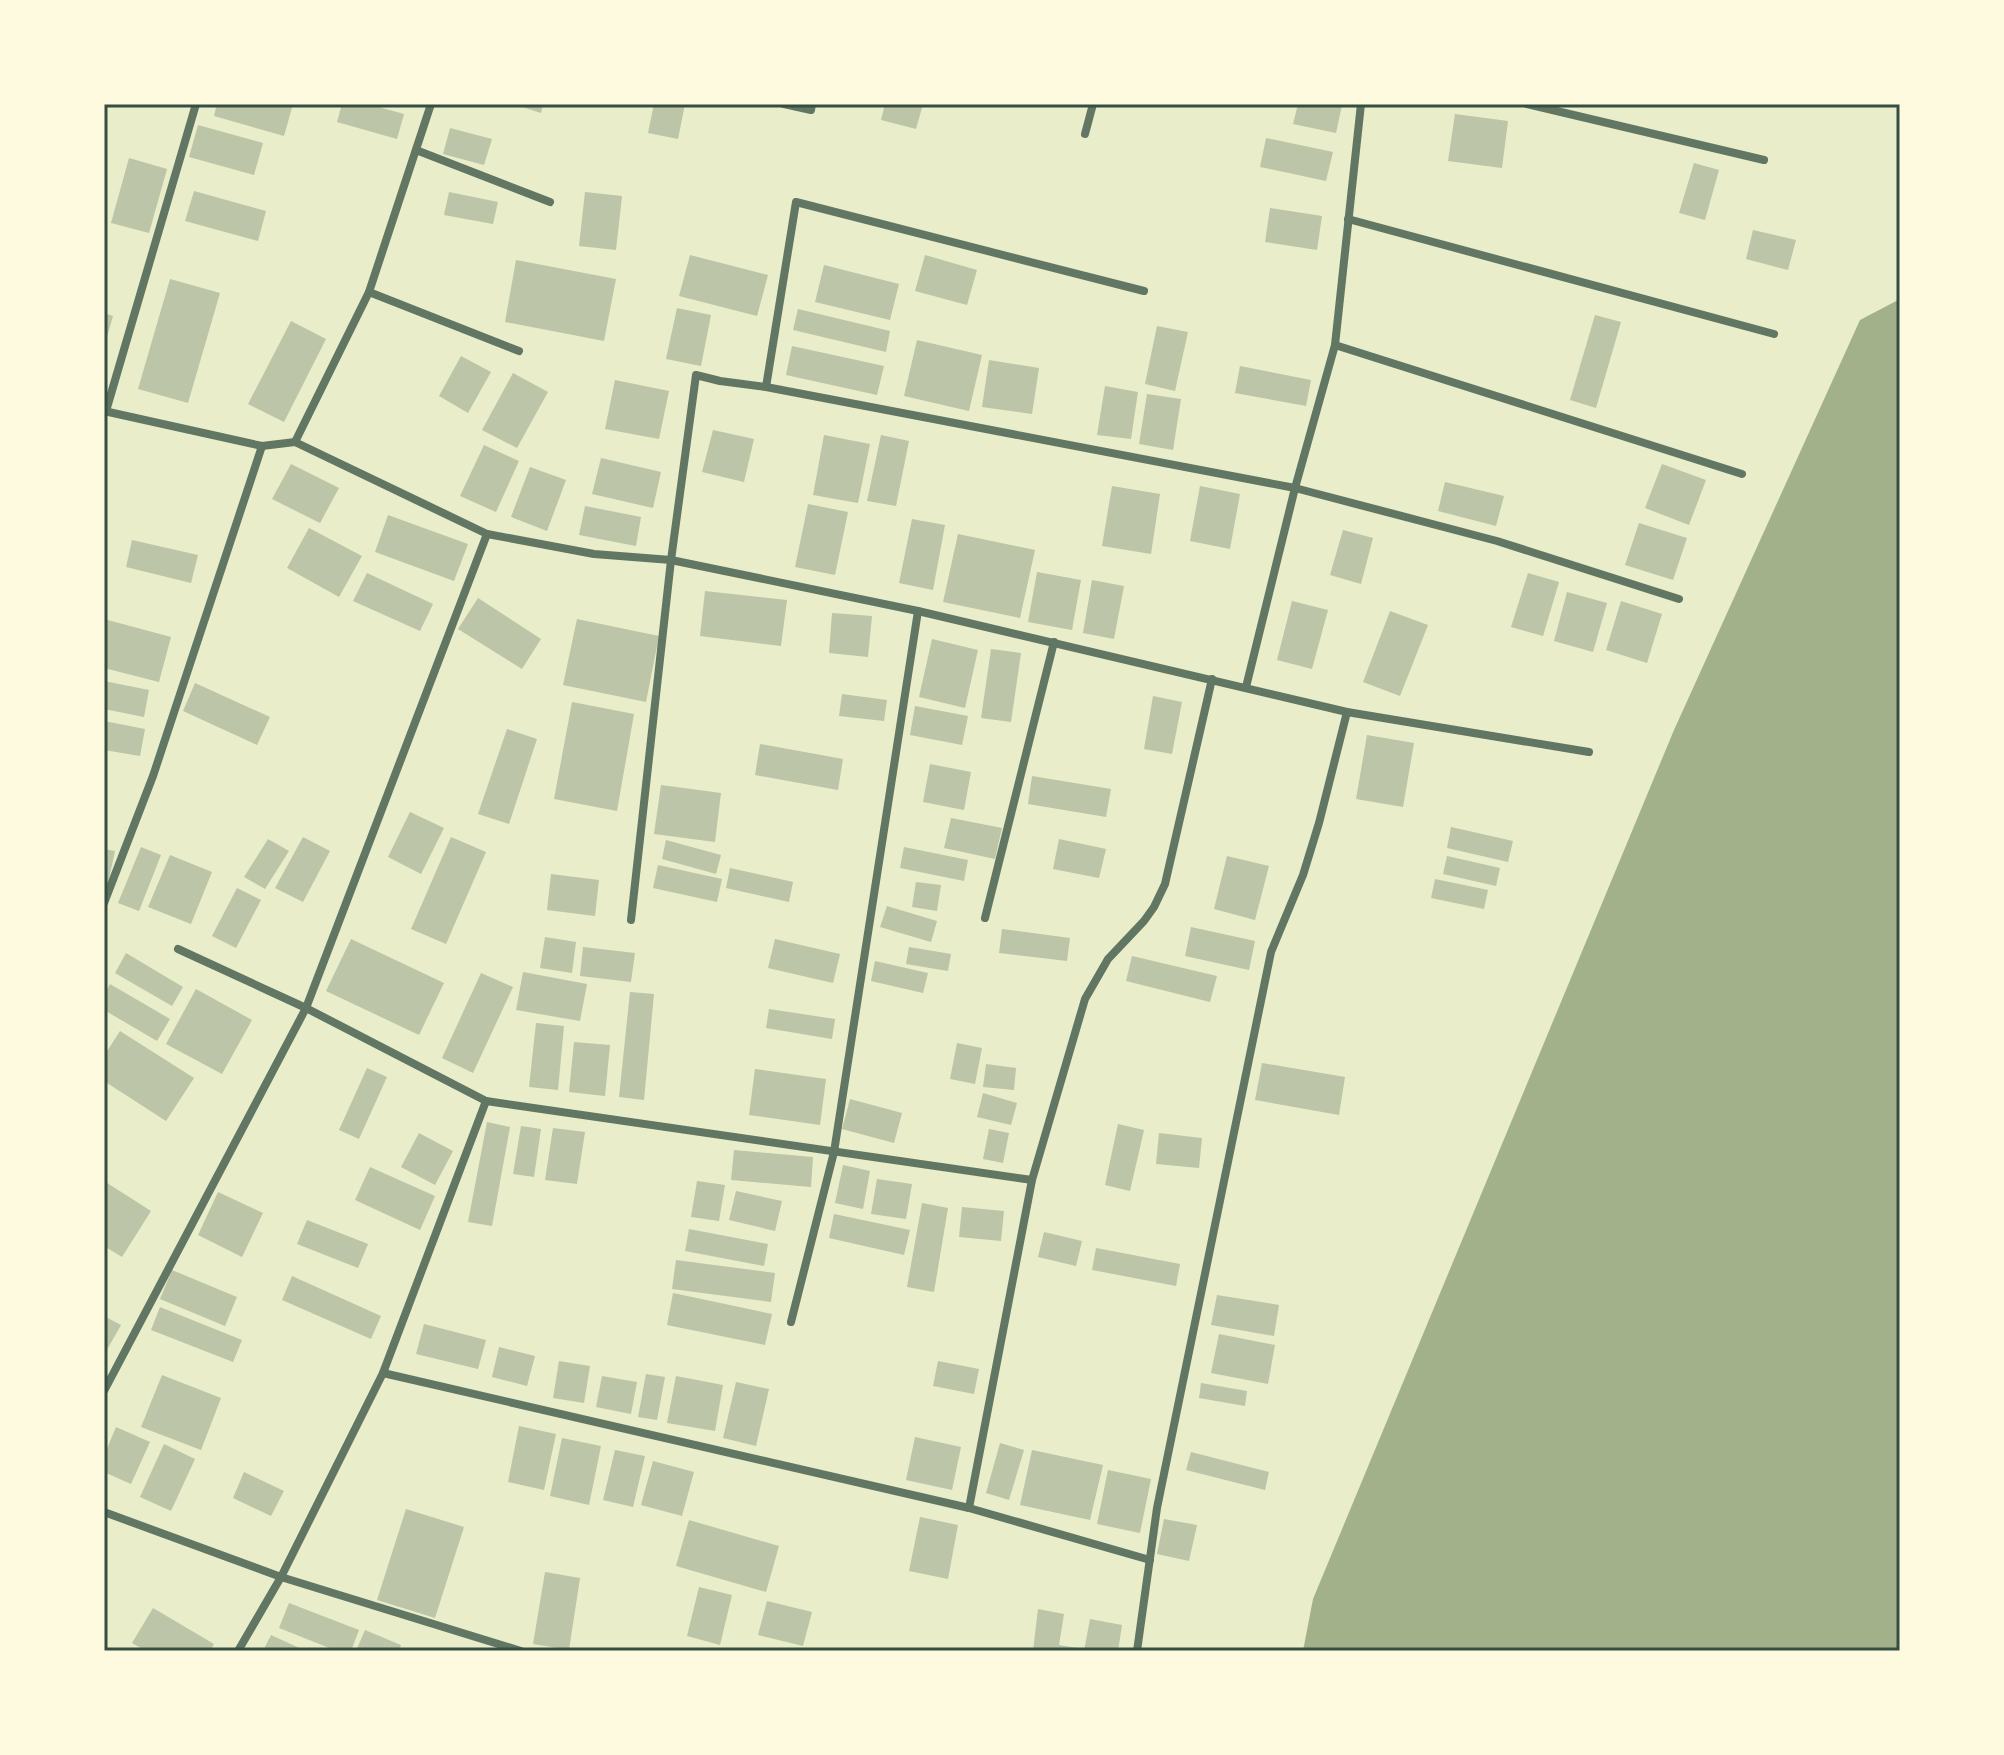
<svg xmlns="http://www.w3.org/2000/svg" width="2004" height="1755" font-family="'Titillium Web',sans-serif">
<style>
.water{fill:#a3b18a}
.building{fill:#bcc5a7}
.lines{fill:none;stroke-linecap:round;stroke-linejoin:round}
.minor{stroke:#617663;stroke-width:8}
.neatline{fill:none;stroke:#344e41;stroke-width:3}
</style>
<rect width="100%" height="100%" fill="#e9edc9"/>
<path class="water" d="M1900,299v1352h-597l10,-52 361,-869 186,-410z"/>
<g class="building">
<path d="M217,104h76l-9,32 -70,-20z"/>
<path d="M342,104h26l36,10 -7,25 -60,-17z"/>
<path d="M513,104h30l-2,9z"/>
<path d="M654,104h31l-7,35 -30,-6z"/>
<path d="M885,104h38l-7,25 -35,-9z"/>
<path d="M1298,104l44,1 -6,28 -43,-9z"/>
<path d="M1455,114l53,7 -6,47 -54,-7z"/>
<path d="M198,125l65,18 -9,32 -65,-18z"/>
<path d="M450,128l42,11 -8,26 -41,-11z"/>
<path d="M1266,138l67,14 -7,29 -66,-14z"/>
<path d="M129,158l38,11 -18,64 -38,-10z"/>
<path d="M1694,163l25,7 -14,50 -26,-7z"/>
<path d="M194,191l72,20 -8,30 -73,-20z"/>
<path d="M449,192l49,10 -5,22 -49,-9z"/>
<path d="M585,192l37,4 -6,54 -37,-4z"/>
<path d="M1270,208l52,8 -5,34 -52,-8z"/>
<path d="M1753,230l43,10 -8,30 -42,-11z"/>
<path d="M690,255l78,20 -11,41 -78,-20z"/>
<path d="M925,255l52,15 -10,35 -52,-14z"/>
<path d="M516,260l100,19 -12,62 -99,-19z"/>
<path d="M824,265l75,19 -9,36 -75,-18z"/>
<path d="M170,279l50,14 -32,110 -50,-14z"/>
<path d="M677,308l34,7 -10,51 -35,-7z"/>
<path d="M798,309l92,22 -4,21 -93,-22z"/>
<path d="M104,313l9,3 -8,28h-1z"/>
<path d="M1595,315l26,7 -25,86 -26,-8z"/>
<path d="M291,321l35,18 -42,83 -36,-18z"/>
<path d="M1157,326l31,6 -13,59 -30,-7z"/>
<path d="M917,340l65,15 -13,56 -65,-15z"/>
<path d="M792,346l92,20 -7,29 -91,-20z"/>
<path d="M461,356l30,16 -23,41 -29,-17z"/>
<path d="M989,360l50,8 -7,46 -50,-7z"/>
<path d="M1240,366l71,14 -5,26 -71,-13z"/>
<path d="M513,373l35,19 -31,56 -35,-18z"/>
<path d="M615,380l54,11 -10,48 -54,-10z"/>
<path d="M1105,386l33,6 -7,47 -34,-4z"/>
<path d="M1147,394l34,5 -8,51 -34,-6z"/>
<path d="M713,430l41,9 -10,43 -42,-10z"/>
<path d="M824,435l46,9 -12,59 -45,-8z"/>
<path d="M881,435l28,6 -13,65 -29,-5z"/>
<path d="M484,445l35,16 -23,51 -36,-16z"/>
<path d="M601,458l60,14 -8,36 -61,-14z"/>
<path d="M291,464l48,24 -19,35 -48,-24z"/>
<path d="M1662,464l44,16 -17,45 -44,-17z"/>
<path d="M530,467l36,13 -19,51 -36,-14z"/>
<path d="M1445,482l59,14 -8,30 -58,-15z"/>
<path d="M1112,486l48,8 -9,60 -49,-8z"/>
<path d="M1200,486l40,8 -10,55 -40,-8z"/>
<path d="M808,504l40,8 -13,63 -40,-8z"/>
<path d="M585,506l56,11 -5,29 -57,-11z"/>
<path d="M388,515l80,29 -14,37 -79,-29z"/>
<path d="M912,519l33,6 -12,65 -34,-7z"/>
<path d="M1639,523l48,15 -14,42 -48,-15z"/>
<path d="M309,528l53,28 -23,41 -52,-29z"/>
<path d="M1343,530l30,8 -12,46 -31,-9z"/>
<path d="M958,534l77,16 -15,68 -77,-16z"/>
<path d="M132,540l66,15 -7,28 -65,-16z"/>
<path d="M1037,572l44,8 -9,50 -44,-8z"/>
<path d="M367,573l66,31 -13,27 -67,-30z"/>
<path d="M1528,573l31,9 -16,54 -32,-9z"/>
<path d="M1092,580l32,6 -10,53 -31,-6z"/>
<path d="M705,591l82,9 -6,46 -81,-10z"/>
<path d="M1567,592l40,11 -14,49 -39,-11z"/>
<path d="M478,598l63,41 -19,30 -64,-40z"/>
<path d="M1292,601l36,9 -16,59 -35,-9z"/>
<path d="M1621,601l41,13 -15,49 -41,-13z"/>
<path d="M1390,611l38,14 -28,71 -37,-14z"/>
<path d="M832,613l40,3 -4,41 -39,-4z"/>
<path d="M104,619l67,18 -12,45 -55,-14z"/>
<path d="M577,619l82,17 -13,66 -83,-17z"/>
<path d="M932,639l46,11 -13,58 -46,-11z"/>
<path d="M991,649l30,4 -10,69 -30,-4z"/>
<path d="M104,681l45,9 -5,27 -40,-8z"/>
<path d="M195,683l75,34 -13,28 -74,-34z"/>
<path d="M842,694l45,6 -3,21 -45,-5z"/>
<path d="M1153,696l29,6 -10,52 -28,-5z"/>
<path d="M572,702l62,12 -17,97 -63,-12z"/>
<path d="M915,706l53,10 -6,29 -52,-10z"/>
<path d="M104,721l41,8 -5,27 -36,-6z"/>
<path d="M507,729l30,10 -28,85 -31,-10z"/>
<path d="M1367,735l47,8 -11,64 -47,-8z"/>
<path d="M760,744l83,15 -5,31 -83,-15z"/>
<path d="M930,764l41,8 -7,38 -41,-8z"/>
<path d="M1032,776l79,13 -5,28 -78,-13z"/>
<path d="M661,785l60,8 -6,49 -61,-8z"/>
<path d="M410,812l34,16 -23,46 -33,-17z"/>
<path d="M951,818l51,10 -7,31 -51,-11z"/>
<path d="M1451,827l62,14 -5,21 -61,-14z"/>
<path d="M303,837l27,14 -27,51 -28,-14z"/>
<path d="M451,837l35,15 -40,92 -35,-15z"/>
<path d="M268,839l21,12 -24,38 -21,-12z"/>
<path d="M1059,839l47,10 -7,29 -46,-9z"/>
<path d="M666,840l55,15 -5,19 -54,-15z"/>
<path d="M141,847l20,8 -22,56 -21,-8z"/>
<path d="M904,847l64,13 -4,21 -64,-13z"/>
<path d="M104,849l11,2 -8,37 -3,-1z"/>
<path d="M170,855l42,17 -21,52 -43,-17z"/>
<path d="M1227,856l42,10 -14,54 -41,-11z"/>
<path d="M1447,856l53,12 -4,18 -53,-12z"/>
<path d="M658,865l64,14 -5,23 -64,-14z"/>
<path d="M730,868l63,14 -4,20 -63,-14z"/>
<path d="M551,874l48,6 -4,36 -48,-6z"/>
<path d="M1435,879l53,11 -4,19 -53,-11z"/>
<path d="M916,882l25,3 -4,26 -25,-4z"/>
<path d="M237,888l24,12 -25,48 -24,-12z"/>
<path d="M887,906l50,15 -6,21 -51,-15z"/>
<path d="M1191,927l64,14 -6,29 -64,-14z"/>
<path d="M1002,929l68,9 -3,23 -68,-8z"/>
<path d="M545,937l31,5 -4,31 -32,-5z"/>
<path d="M351,939l93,44 -25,52 -93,-44z"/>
<path d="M775,939l65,15 -7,29 -65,-15z"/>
<path d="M583,947l52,6 -4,29 -51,-6z"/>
<path d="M909,947l42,7 -3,17 -42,-7z"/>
<path d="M126,953l57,34 -11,19 -57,-33z"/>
<path d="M1132,956l85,20 -7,26 -84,-21z"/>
<path d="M875,961l53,12 -5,20 -52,-12z"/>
<path d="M523,972l64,12 -7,37 -64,-11z"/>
<path d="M481,973l32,14 -40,86 -31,-15z"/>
<path d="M110,984l60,35 -13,22 -53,-31v-16z"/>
<path d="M196,989l56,31 -30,54 -56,-30z"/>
<path d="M630,992l24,2 -10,106 -25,-3z"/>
<path d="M769,1009l66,10 -3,20 -66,-11z"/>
<path d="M536,1023l28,3 -6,64 -29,-3z"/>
<path d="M120,1031l74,47 -28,43 -62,-40v-25z"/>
<path d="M574,1042l36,3 -5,51 -36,-4z"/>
<path d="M957,1043l25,5 -7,36 -25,-5z"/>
<path d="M1262,1063l83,14 -6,38 -84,-15z"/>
<path d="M986,1064l30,4 -2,22 -31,-3z"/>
<path d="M367,1068l20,9 -28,62 -20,-9z"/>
<path d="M755,1069l71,10 -6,46 -71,-10z"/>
<path d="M983,1093l34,10 -6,22 -34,-8z"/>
<path d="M850,1099l52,14 -8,30 -52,-14z"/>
<path d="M487,1122l23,5 -18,99 -24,-4z"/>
<path d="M1118,1124l26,6 -14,61 -25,-6z"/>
<path d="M521,1126l20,3 -7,48 -21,-3z"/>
<path d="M553,1128l32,4 -8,52 -32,-4z"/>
<path d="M989,1129l20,4 -6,30 -20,-4z"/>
<path d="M419,1133l34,18 -18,34 -34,-18z"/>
<path d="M1159,1133l43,5 -3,30 -43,-4z"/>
<path d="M734,1150l79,7 -2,30 -80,-7z"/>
<path d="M843,1165l27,6 -7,38 -28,-6z"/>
<path d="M370,1167l65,29 -15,34 -65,-30z"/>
<path d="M877,1179l35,5 -6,35 -35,-5z"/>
<path d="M104,1181l47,30 -29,46 -18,-11z"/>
<path d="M697,1181l28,4 -6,36 -28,-4z"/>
<path d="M736,1191l46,10 -7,30 -46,-11z"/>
<path d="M218,1192l45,21 -21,44 -44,-22z"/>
<path d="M922,1203l26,5 -14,84 -27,-5z"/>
<path d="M962,1207l42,4 -3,30 -42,-4z"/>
<path d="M834,1214l76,16 -6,25 -75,-17z"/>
<path d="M307,1220l61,24 -10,24 -61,-24z"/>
<path d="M689,1229l79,15 -4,22 -79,-15z"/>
<path d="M1044,1232l38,9 -6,25 -38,-9z"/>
<path d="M1096,1248l84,16 -4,22 -84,-16z"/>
<path d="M676,1260l99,13 -4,29 -99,-13z"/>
<path d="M172,1270l65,27 -12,29 -65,-27z"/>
<path d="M292,1276l89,40 -10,23 -89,-39z"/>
<path d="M673,1293l99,21 -7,31 -98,-20z"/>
<path d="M1217,1295l62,10 -5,31 -63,-11z"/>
<path d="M160,1307l82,33 -9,22 -82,-32z"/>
<path d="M104,1316l17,9 -17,30z"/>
<path d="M424,1324l62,16 -8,29 -62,-15z"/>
<path d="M1219,1334l56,11 -7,39 -57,-11z"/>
<path d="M499,1347l36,9 -8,30 -35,-9z"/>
<path d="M559,1361l31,5 -6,37 -31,-5z"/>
<path d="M938,1361l41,8 -5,25 -41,-8z"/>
<path d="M646,1374l19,3 -8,43 -19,-3z"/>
<path d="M162,1375l59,23 -20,52 -60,-23z"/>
<path d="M602,1376l35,6 -6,32 -35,-7z"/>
<path d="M676,1376l47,9 -8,46 -48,-8z"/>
<path d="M736,1382l33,7 -13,57 -33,-8z"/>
<path d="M1201,1383l46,8 -2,15 -46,-8z"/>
<path d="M519,1426l37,8 -12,56 -36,-8z"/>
<path d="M116,1427l34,15 -19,42 -27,-12v-16z"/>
<path d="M915,1437l46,10 -9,43 -46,-10z"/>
<path d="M562,1438l39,8 -12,59 -39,-9z"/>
<path d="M1000,1443l24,7 -15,50 -23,-7z"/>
<path d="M164,1444l31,15 -24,52 -31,-14z"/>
<path d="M615,1450l30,6 -12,51 -30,-7z"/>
<path d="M1032,1450l71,15 -13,55 -70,-15z"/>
<path d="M1191,1452l78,20 -4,18 -79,-20z"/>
<path d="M653,1461l41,11 -12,44 -41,-11z"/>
<path d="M1108,1470l43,9 -11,54 -43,-9z"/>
<path d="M244,1472l40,19 -13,25 -38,-18z"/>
<path d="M406,1509l58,18 -29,91 -58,-18z"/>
<path d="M920,1517l38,8 -10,54 -39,-8z"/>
<path d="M1164,1519l33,6 -8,36 -32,-7z"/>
<path d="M689,1520l90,26 -13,46 -90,-26z"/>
<path d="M545,1572l35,6 -11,72 -36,-6z"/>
<path d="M699,1587l33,8 -12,50 -33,-9z"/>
<path d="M767,1601l45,11 -9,34 -45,-11z"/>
<path d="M289,1603l70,27 -8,21h-14l-58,-23z"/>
<path d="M153,1608l61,36 -4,7h-64l-14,-8z"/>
<path d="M1038,1609l26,5 -5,31 24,4v2h-50z"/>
<path d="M1090,1619l32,6 -4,26h-34z"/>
<path d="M365,1630l36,15 -2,6h-43z"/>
<path d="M271,1635l35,16h-43z"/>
</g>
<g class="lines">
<g class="minor">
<path d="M784,104l27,6 1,-6"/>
<path d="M1527,104l237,56"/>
<path d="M1085,134l8,-30"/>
<path d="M416,150l134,52"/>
<path d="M1348,219l426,115"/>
<path d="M369,292l150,59"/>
<path d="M1335,345l407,129"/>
<path d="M766,387l30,-185 348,89"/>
<path d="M104,411l158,35 33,-4"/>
<path d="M106,411l90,-307"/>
<path d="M295,442l192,92 107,20 77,6 247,51 429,101 242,40"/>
<path d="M295,442l74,-150 62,-188"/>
<path d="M1246,687l49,-199 40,-143 26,-241"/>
<path d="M104,903l49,-127 109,-330"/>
<path d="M985,918l69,-276"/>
<path d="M631,920l40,-360 25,-185 24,6 46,6 529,101 202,53 182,58"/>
<path d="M178,949l128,59 180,93 546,79"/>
<path d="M791,1322l43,-170 84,-541"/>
<path d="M383,1373l586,135 181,52"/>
<path d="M104,1391l202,-383 181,-474"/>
<path d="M969,1508l63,-328 53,-181 23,-40 36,-38 10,-14 11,-23 47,-205"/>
<path d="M104,1512l177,65 240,74"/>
<path d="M238,1651l43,-74 102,-204 103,-272"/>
<path d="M1137,1651l20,-143 114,-556 32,-77 16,-52 28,-111"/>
</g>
</g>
<rect width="2004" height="1755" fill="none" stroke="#fefae0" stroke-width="212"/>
<rect x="106" y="106" width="1792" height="1543" class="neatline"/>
</svg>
